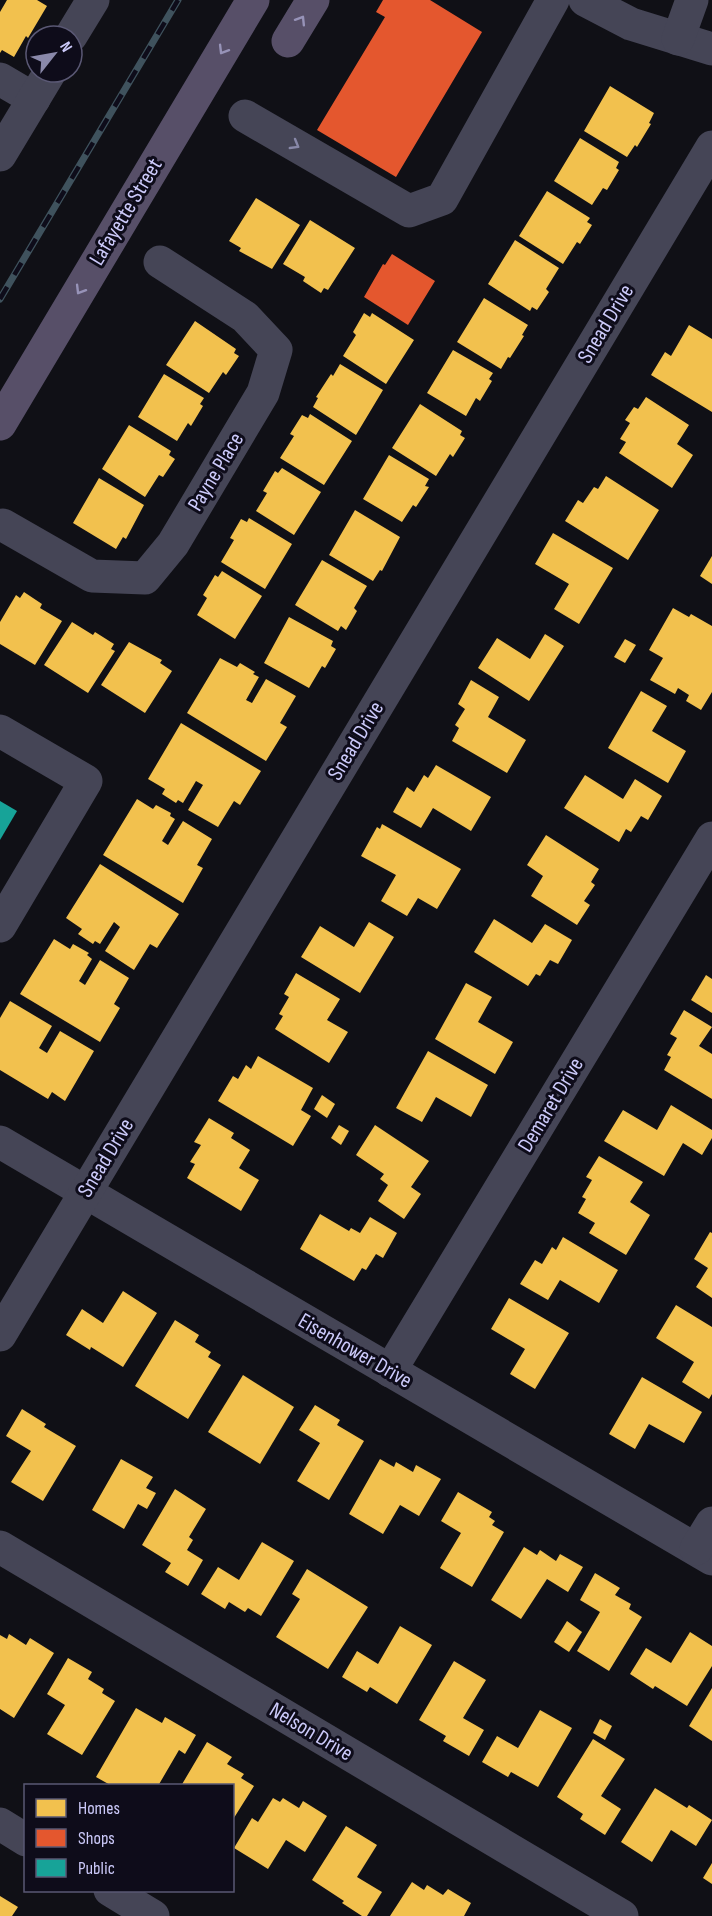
<svg xmlns="http://www.w3.org/2000/svg" width="712" height="1916" font-family="'Sofia Sans Condensed',sans-serif">
<style>
.homes{fill:#f2c14e}
.shops{fill:#e4572e}
.public{fill:#17a398}
.lines{fill:none;stroke-linecap:round;stroke-linejoin:round}
.minor{stroke:#454556;stroke-width:33}
.major{stroke:#574f68;stroke-width:33}
.rail-casing{stroke:#3f525d;stroke-width:7}
.rail{stroke:#0e0c1a;stroke-width:4.5;stroke-dasharray:14;stroke-linecap:butt}
.oneway{stroke:#9793b8}
.oneway2{stroke:#8888a8}
.labels{text-anchor:middle;dominant-baseline:central;stroke-width:6;stroke-linejoin:round;paint-order:stroke}
.street-label{font-size:22px;fill:#cccafa;stroke:#0e0c1a}
</style>
<rect width="100%" height="100%" fill="#101016"/>
<g class="homes">
<path d="M7,0h30l10,6 -19,32 -2,-2 -12,21 -12,-7 -2,3v-41z"/>
<path d="M610,86l44,27 -5,10 2,1 -14,23 -2,-2 -8,12 -43,-26z"/>
<path d="M580,138l39,24 -3,6 3,2 -12,20 -4,-2 -11,17 -38,-24z"/>
<path d="M547,191l43,27 -3,4 5,3 -12,19 -3,-2 -14,22 -44,-28z"/>
<path d="M256,198l44,27 -28,44 -33,-18 2,-3 -12,-7z"/>
<path d="M310,220l45,28 -27,42 -4,-2 -3,5 -18,-12 2,-4 -22,-13z"/>
<path d="M515,240l44,28 -13,21 3,3 -12,18 -5,-3 -2,4 -42,-27z"/>
<path d="M484,298l44,27 -6,10 2,1 -14,22 -2,-1 -7,12 -44,-27z"/>
<path d="M364,313l6,4 2,-4 42,27 -28,44 -43,-28 13,-21 -3,-3z"/>
<path d="M195,321l41,28 -2,4 5,3 -13,19 -3,-3 -14,21 -43,-28z"/>
<path d="M689,325l23,14v73l-61,-37 14,-23 6,4z"/>
<path d="M453,350l40,23 -4,6 3,2 -12,20 -4,-3 -10,18 -39,-23z"/>
<path d="M340,364l43,26 -27,45 -43,-28 5,-9 -2,-1 15,-23 2,2z"/>
<path d="M164,374l40,24 -4,6 3,2 -12,20 -3,-3 -11,18 -39,-24z"/>
<path d="M646,397l43,28 -12,19 16,11 -21,33 -53,-35 7,-11 -6,-3 10,-16 -5,-3 9,-13 4,2z"/>
<path d="M420,404l42,27 -2,4 5,3 -12,19 -3,-3 -14,22 -44,-28z"/>
<path d="M310,414l42,27 -28,44 -44,-27 14,-22 -4,-2 12,-19 6,3z"/>
<path d="M129,425l42,26 -2,4 6,4 -12,18 -4,-2 -14,22 -43,-28z"/>
<path d="M389,455l40,24 -4,7 4,1 -13,20 -3,-2 -11,17 -39,-23z"/>
<path d="M282,468l39,24 -27,43 -38,-24 11,-18 -4,-2 12,-20 3,2z"/>
<path d="M606,476l53,34 -31,50 -63,-39 13,-21 5,3 11,-16 4,2z"/>
<path d="M99,478l45,27 -18,34 -3,-2 -7,12 -43,-26z"/>
<path d="M355,510l45,27 -18,34 -2,-1 -7,11 -44,-26z"/>
<path d="M249,518l43,26 -27,45 -44,-27 13,-22 -4,-2 11,-19 6,3z"/>
<path d="M553,533l60,35 -34,56 -25,-15 15,-25 -34,-20z"/>
<path d="M712,556v28l-12,-8z"/>
<path d="M322,560l45,26 -13,22 3,3 -11,19 -5,-4 -3,5 -43,-26z"/>
<path d="M222,571l40,25 -27,43 -38,-24 10,-17 -4,-3 12,-20 3,2z"/>
<path d="M24,592l18,12 -2,4 22,13 -27,44 -35,-21v-22l16,-27 4,3z"/>
<path d="M673,608l16,9 2,-3 21,12v66l-11,18 -15,-9 3,-6 -11,-7 -3,6 -25,-14 13,-22 -14,-8z"/>
<path d="M289,617l44,24 -2,5 5,3 -11,19 -3,-2 -13,22 -45,-25z"/>
<path d="M72,622l21,13 2,-3 19,12 -3,5 4,2 -27,42 -44,-28z"/>
<path d="M545,634l19,12 -35,55 -51,-33 19,-30 33,21z"/>
<path d="M625,639l11,6 -11,18 -11,-6z"/>
<path d="M129,642l33,18 -2,3 12,8 -27,42 -44,-28z"/>
<path d="M220,658l17,9 3,-4 15,9 -2,2 6,3 -13,23 6,3 14,-24 30,17 -16,27 7,4 -21,34 -79,-48z"/>
<path d="M471,680l28,17 -11,20 38,23 -19,33 -55,-32 7,-13 -4,-3 10,-16 -7,-5z"/>
<path d="M641,691l26,15 -15,25 34,20 -18,32 -60,-35z"/>
<path d="M181,723l80,48 -21,34 -6,-4 -16,26 -30,-17 15,-25 -7,-4 -13,22 -5,-3 -2,3 -14,-9 3,-5 -17,-10z"/>
<path d="M436,765l55,32 -20,34 -38,-23 -12,20 -28,-16 14,-25 7,5 10,-17 4,3z"/>
<path d="M585,775l38,24 12,-20 27,17 -14,24 -7,-4 -10,16 -5,-3 -7,13 -55,-34z"/>
<path d="M137,799l16,10 3,-4 15,8 -1,3 5,3 -13,22 6,4 15,-24 29,18 -15,26 6,3 -20,35 -80,-48z"/>
<path d="M382,824l79,45 -24,40 -19,-11 -11,18 -26,-15 15,-26 -35,-19 16,-29 3,2z"/>
<path d="M546,835l53,34 -8,13 4,3 -11,16 6,4 -13,20 -46,-29 12,-20 -16,-11z"/>
<path d="M100,864l79,50 -22,34 -7,-4 -16,26 -29,-19 15,-24 -6,-5 -14,22 -5,-3 -2,3 -15,-10 4,-5 -16,-11z"/>
<path d="M494,919l38,24 13,-19 27,16 -14,24 -8,-4 -10,16 -4,-2 -8,12 -54,-34z"/>
<path d="M369,922l25,15 -34,56 -59,-36 19,-31 34,21z"/>
<path d="M54,939l16,10 3,-5 16,9 -2,2 5,4 -13,22 6,4 15,-25 29,18 -15,26 6,4 -20,34 -80,-48z"/>
<path d="M296,973l44,26 -13,21 21,12 -19,31 -54,-34 8,-13 -4,-2 10,-17 -5,-3z"/>
<path d="M706,975l6,4v34l-21,-13z"/>
<path d="M466,983l26,14 -14,25 35,20 -18,32 -60,-35z"/>
<path d="M10,1001l42,25 -13,22 8,5 13,-22 34,20 -29,50 -13,-9 -4,7 -48,-29v-52z"/>
<path d="M684,1010l28,17 -13,19 13,8v45l-48,-29 7,-13 -4,-2 10,-17 -7,-4z"/>
<path d="M428,1051l60,34 -17,32 -35,-20 -14,25 -26,-14z"/>
<path d="M258,1056l55,32 -12,22 10,6 -18,30 -75,-45 15,-25 5,3 8,-14 5,4z"/>
<path d="M322,1095l13,9 -8,14 -13,-9z"/>
<path d="M671,1105l41,25v8l-10,17 -19,-12 -19,33 -60,-35 19,-31 34,20z"/>
<path d="M209,1118l25,15 -3,5 19,12 -11,18 20,12 -18,31 -54,-33 8,-14 -5,-2 11,-17 -7,-3z"/>
<path d="M339,1125l10,6 -8,14 -10,-7z"/>
<path d="M375,1125l54,36 -18,26 10,7 -17,25 -26,-18 10,-16 -8,-6 4,-5 -28,-19z"/>
<path d="M599,1156l44,26 -13,20 20,13 -24,40 -37,-22 6,-10 -17,-10 8,-14 -4,-2 10,-17 -6,-3z"/>
<path d="M320,1214l29,17 2,-3 9,5 10,-16 27,16 -14,25 -7,-4 -10,16 -4,-2 -8,13 -54,-32z"/>
<path d="M710,1232l2,1v65l-16,-11 12,-19 -14,-9z"/>
<path d="M563,1237l55,33 -19,33 -39,-23 -12,20 -28,-16 15,-24 7,4 10,-17 4,3z"/>
<path d="M123,1291l34,22 -34,54 -32,-20 -1,3 -24,-15 16,-26 21,14z"/>
<path d="M509,1298l60,35 -34,56 -25,-15 15,-25 -34,-20z"/>
<path d="M676,1305l36,22v67l-3,5 -27,-17 12,-20 -38,-24z"/>
<path d="M175,1320l24,15 -4,7 16,10 -3,5 13,8 -33,54 -53,-33z"/>
<path d="M243,1375l51,32 -34,57 -52,-32z"/>
<path d="M642,1377l60,35 -18,31 -35,-19 -14,25 -26,-15z"/>
<path d="M315,1405l25,15 -3,5 27,16 -35,59 -32,-19 23,-38 -21,-13z"/>
<path d="M22,1409l24,15 -2,3 32,19 -33,55 -32,-19 20,-31 -25,-15z"/>
<path d="M121,1459l32,18 -7,11 10,5 -9,16 -9,-5 -14,25 -32,-19z"/>
<path d="M380,1459l14,8 2,-5 17,10 3,-7 25,14 -22,37 -19,-11 -17,29 -34,-20z"/>
<path d="M175,1489l31,20 -17,28 4,3 -6,10 16,10 -15,26 -23,-14 6,-9 -29,-18z"/>
<path d="M458,1492l34,20 -3,5 6,4 -3,4 12,7 -32,55 -32,-19 21,-35 -20,-12z"/>
<path d="M262,1542l32,19 -33,55 -13,-8 -3,4 -16,-10 -4,7 -24,-15 17,-27 21,13z"/>
<path d="M524,1547l13,8 3,-5 16,11 4,-7 23,13 -15,25 -21,-13 -26,40 -30,-19z"/>
<path d="M307,1569l61,38 -40,62 -52,-32 24,-38 -8,-5z"/>
<path d="M595,1573l25,15 -5,7 16,9 -2,5 13,8 -33,54 -32,-20 23,-39 -20,-12z"/>
<path d="M567,1621l15,11 -13,20 -15,-10z"/>
<path d="M400,1626l32,19 -35,59 -27,-17 -3,5 -25,-15 15,-26 21,13z"/>
<path d="M690,1632l22,14v20l-25,40 -32,-20 -2,3 -23,-15 16,-26 25,15z"/>
<path d="M9,1634l17,11 4,-7 24,15 -40,65 -14,-9v-74l7,4z"/>
<path d="M68,1658l24,14 -4,7 16,10 -2,4 13,8 -33,54 -35,-21 18,-29 -18,-11z"/>
<path d="M454,1661l32,19 -23,38 21,12 -15,26 -26,-15 3,-5 -27,-16z"/>
<path d="M712,1688v53l-23,-15z"/>
<path d="M136,1708l26,15 3,-6 31,18 -11,19 -6,-4 -21,36h-46l-16,-9z"/>
<path d="M540,1710l32,18 -34,59 -27,-15 -3,5 -26,-15 15,-26 21,12z"/>
<path d="M600,1719l12,7 -7,14 -12,-7z"/>
<path d="M593,1739l32,20 -24,37 20,13 -16,26 -25,-16 3,-5 -26,-17z"/>
<path d="M207,1742l25,15 -5,7 17,10 -3,4 13,8 -22,35v-35h-51z"/>
<path d="M655,1788l32,20 2,-3 23,15 -16,26 -25,-16 -19,32 -31,-20z"/>
<path d="M273,1798l7,4 3,-4 16,10 4,-7 24,15 -22,36 -19,-12 -18,29 -34,-21 18,-30 6,4z"/>
<path d="M346,1826l31,19 -20,32 25,15 -15,24h-5l-20,-13 2,-2 -32,-21z"/>
<path d="M712,1863v21l-9,-6z"/>
<path d="M412,1882l12,8 3,-5 16,10 5,-6 23,14 -7,13h-74z"/>
<path d="M0,1896l18,11 -6,9h-12z"/>
</g>
<g class="shops">
<path d="M383,0h47l52,32 -86,145 -79,-47 68,-113 -9,-5z"/>
<path d="M392,254l43,27 -27,44 -44,-28 19,-33 2,1z"/>
</g>
<path class="public" d="M0,801l17,10 -17,29z"/>
<g class="lines">
<g class="minor">
<path d="M585,0l46,24 81,25"/>
<path d="M71,36l22,-36"/>
<path d="M678,39l14,-39"/>
<path d="M0,79l34,20"/>
<path d="M245,116l164,95 33,-12 111,-199"/>
<path d="M0,155l50,-83"/>
<path d="M3,525l89,51 53,2 28,-34 90,-151 13,-43 -31,-33 -85,-55"/>
<path d="M0,731l86,50 -86,145"/>
<path d="M0,1142l712,417"/>
<path d="M0,1335l712,-1188"/>
<path d="M390,1371l322,-533"/>
<path d="M0,1547l622,369"/>
<path d="M696,1549l16,-26"/>
<path d="M0,1824l26,16"/>
<path d="M110,1890l43,26"/>
</g>
<g class="major">
<path d="M288,41l25,-41"/>
<path d="M0,424l253,-424"/>
</g>
<defs>
<path id="rail" d="M0,299l178,-299"/>
</defs>
<use href="#rail" class="rail-casing"/>
<use href="#rail" class="rail"/>
</g>
<defs><path id="oneway-chevron" d="M-2-3.5L2.5 0L-2 3.5" fill="none" stroke-width="1.6" stroke-linecap="round" stroke-linejoin="round" transform="scale(1.5)"/></defs>
<g class="oneway">
<use href="#oneway-chevron" transform="translate(301 20) rotate(-58)"/>
<use href="#oneway-chevron" transform="translate(223 50) rotate(121)"/>
<use href="#oneway-chevron" transform="translate(80 290) rotate(121)"/>
</g>
<use class="oneway2" href="#oneway-chevron" transform="translate(295 145) rotate(30)"/>
<g class="labels">
<g class="street-label">
<text transform="translate(126 212) rotate(-59)">Lafayette Street</text>
<text transform="translate(606 324) rotate(-59)">Snead Drive</text>
<text transform="translate(216 472) rotate(-59)">Payne Place</text>
<text transform="translate(356 741) rotate(-59)">Snead Drive</text>
<text transform="translate(551 1105) rotate(-59)">Demaret Drive</text>
<text transform="translate(106 1158) rotate(-59)">Snead Drive</text>
<text transform="translate(355 1351) rotate(30)">Eisenhower Drive</text>
<text transform="translate(311 1732) rotate(31)">Nelson Drive</text>
</g>
</g>
<rect x="24" y="1784" width="210" height="108" fill="#0e0c1a" stroke="#5a5874" stroke-width="1.5"/>
<rect x="36" y="1799" width="30" height="18" fill="#f2c14e" stroke="#5a5874" stroke-width="1.5"/>
<text x="78" y="1814" font-size="18" fill="#cccafa">Homes</text>
<rect x="36" y="1829" width="30" height="18" fill="#e4572e" stroke="#5a5874" stroke-width="1.5"/>
<text x="78" y="1844" font-size="18" fill="#cccafa">Shops</text>
<rect x="36" y="1859" width="30" height="18" fill="#17a398" stroke="#5a5874" stroke-width="1.5"/>
<text x="78" y="1874" font-size="18" fill="#cccafa">Public</text>
<g transform="translate(54 54) rotate(59)"><circle r="28" fill="#0e0c1a" stroke="#5a5874" stroke-width="1.5"/>
<path d="M0-4.5L10 22L0 15L-10 22Z" fill="#8a89aa"/>
<text y="-9" font-size="16" font-weight="bold" text-anchor="middle" fill="#cccafa">N</text>
</g>
</svg>
